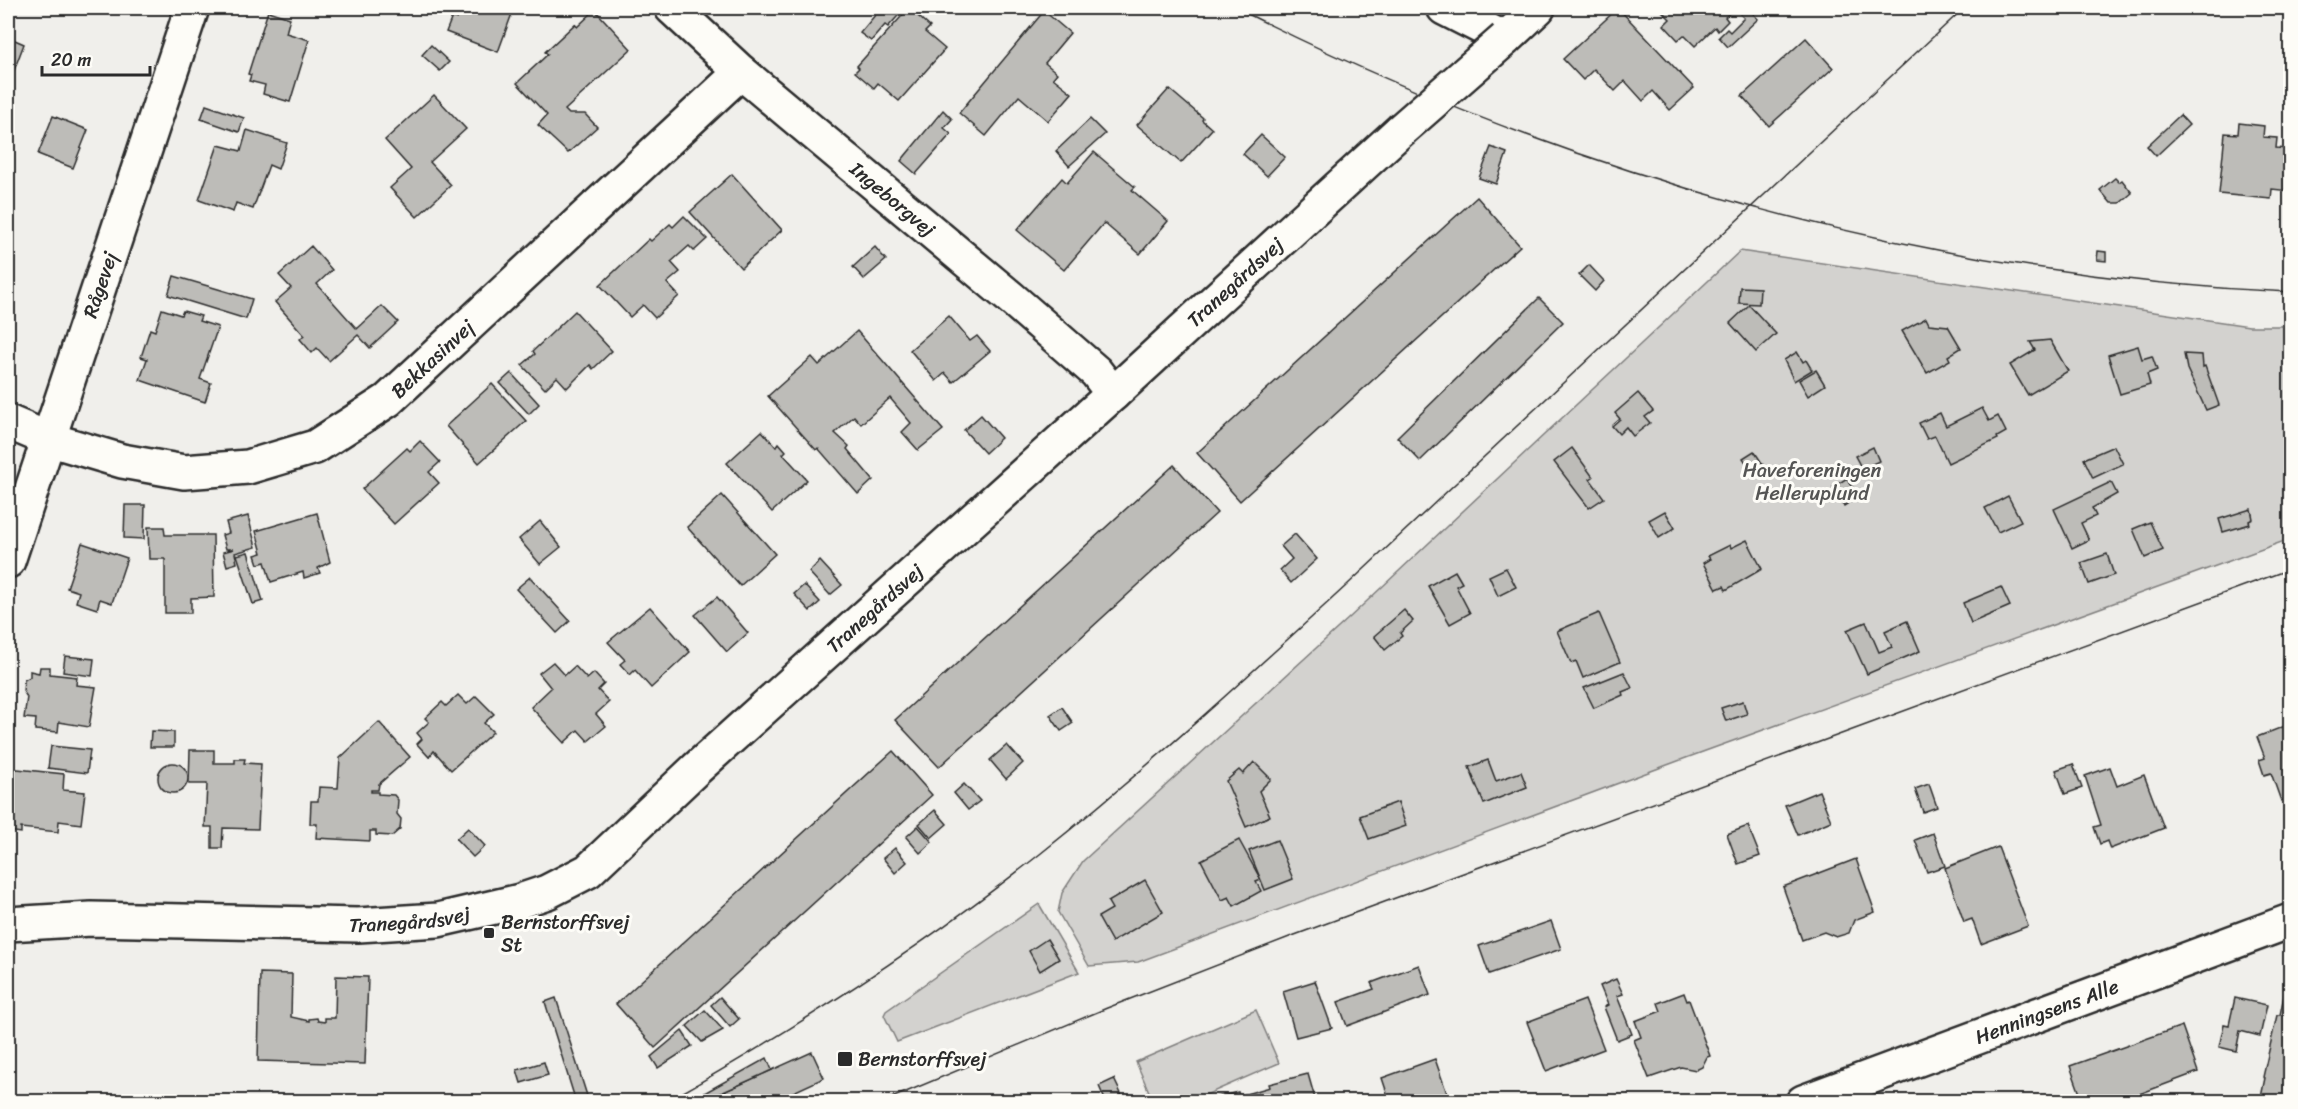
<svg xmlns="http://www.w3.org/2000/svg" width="2298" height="1109" font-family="Sriracha,sans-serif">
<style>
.green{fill:#d3d2cf;stroke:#7f7e7d;stroke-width:1.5}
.building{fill:#bdbcb8;stroke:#2b2b2b;stroke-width:1.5}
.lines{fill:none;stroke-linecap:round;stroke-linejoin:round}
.minor-casing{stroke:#2b2b2b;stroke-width:38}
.minor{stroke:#fdfcf7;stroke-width:33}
.tram{stroke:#2b2b2b;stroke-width:1.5}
.minor-bridge-casing{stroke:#2b2b2b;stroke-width:38;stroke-linecap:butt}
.minor-bridge{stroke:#fdfcf7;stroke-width:33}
.poi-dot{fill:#2b2b2b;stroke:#fdfcf7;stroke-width:2}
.labels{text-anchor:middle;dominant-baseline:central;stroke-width:6;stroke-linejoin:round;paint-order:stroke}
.street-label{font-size:20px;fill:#2b2b2b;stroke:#fdfcf7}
.park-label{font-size:20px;fill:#555554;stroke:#fdfcf7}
.poi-label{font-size:20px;fill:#2b2b2b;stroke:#fdfcf7;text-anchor:start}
</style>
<rect width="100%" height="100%" fill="#f0efeb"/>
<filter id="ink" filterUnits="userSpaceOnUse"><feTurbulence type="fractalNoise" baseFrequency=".0167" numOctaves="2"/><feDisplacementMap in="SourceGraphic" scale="12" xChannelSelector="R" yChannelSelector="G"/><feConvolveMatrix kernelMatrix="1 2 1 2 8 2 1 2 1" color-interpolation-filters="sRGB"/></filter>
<g filter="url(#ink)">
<g class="green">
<path d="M1740,251l509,75h41v213l-604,219 -548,204 -49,4 -31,-54 4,-19 21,-32 266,-243z"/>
<path d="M1039,904l40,68 -182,70 -13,-27 2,-4z"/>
<path d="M1256,1010l23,53 -87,38h-39l-17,-39z"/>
</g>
<g class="building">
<path d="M462,8h52l-16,44 -52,-20 6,-15 5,2z"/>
<path d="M881,8h24l-17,19 -3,-2 -14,16 -11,-8z"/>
<path d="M909,8l21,19 -5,5 20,17 -46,52 -21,-18 -4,5 -19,-16 4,-4 -2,-2z"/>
<path d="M1618,8l76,80 -24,22 -17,-19 -10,10 -18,-20 -10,10 -21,-22 -11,11 -20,-21z"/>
<path d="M1659,8h76l-10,9 3,4 -10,10 -3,-4 -20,19 -11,-11 -6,5 -14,-15 6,-6z"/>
<path d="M1742,8h6l10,11 -30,28 -9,-10 8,-8 3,3 14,-14 -6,-6z"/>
<path d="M595,10l36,39 -66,61 4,4h16l12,13 -29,26 -30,-28 9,-10 -30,-32 31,-29 -3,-2 30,-28 2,3z"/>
<path d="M268,11l22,7 -4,15 23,7 -19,62 -27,-8 2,-9 -16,-4 2,-6 -3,-1z"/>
<path d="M1044,11l26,22 -25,30 12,10 -4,5 19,15 -24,28 -29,-25 -33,40 -27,-23z"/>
<path d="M8,37l16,7 -16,42z"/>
<path d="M1806,38l27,30 -64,58 -27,-30z"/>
<path d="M431,45l18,17 -9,9 -18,-16z"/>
<path d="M1169,89l34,29 -1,2 10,9 -31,34 -44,-38z"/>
<path d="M434,95l32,34 -36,33 21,23 -34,32 -27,-29 21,-19 -26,-29z"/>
<path d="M206,105l38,13 -5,14 -38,-13z"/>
<path d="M943,110l9,9 -8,9 7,6 -35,40 -15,-13z"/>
<path d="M2180,115l9,10 -33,31 -9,-10z"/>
<path d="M53,116l35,14 -15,38 -35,-14z"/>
<path d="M1090,119l15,15 -36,32 -13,-15z"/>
<path d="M2239,123l25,3 -1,11 14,1 -1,10 14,1v42l-18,-2 -1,10 -52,-5 6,-61 13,1z"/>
<path d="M247,130l40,13 -9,26 -9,-4 -16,44 -17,-6 -3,9 -34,-12 19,-55 23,6z"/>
<path d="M1261,135l24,22 -18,19 -24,-22z"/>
<path d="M1491,147l16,6 -11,31 -17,-6z"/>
<path d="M1094,152l41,35 -3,3 36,31 -28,33 -36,-31 -40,47 -47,-40 45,-52 5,5z"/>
<path d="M732,174l50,56 -41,38 -51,-56z"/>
<path d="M2115,178l4,4 3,-2 10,13 -12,10h-9l-11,-13z"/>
<path d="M1477,197l43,49 -280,255 -43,-48z"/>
<path d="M684,216l23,23 -13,12 -5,-5 -18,16 9,10 -13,11 12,13 -24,22 -12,-13 -13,12 -30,-32 49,-46 2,2 19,-17 3,3z"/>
<path d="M311,246l21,24 -15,14 40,45 25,-23 16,16 -28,26 -12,-13 -29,26 -12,-13 -5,5 -12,-14 4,-4 -29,-33 16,-14 -12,-13z"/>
<path d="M875,247l11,13 -22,19 -11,-12z"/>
<path d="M2098,251l8,1v9l-9,-1z"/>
<path d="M1589,265l15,16 -9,10 -16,-16z"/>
<path d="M174,276l78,23 -6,20 -78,-24z"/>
<path d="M1740,287l20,1 -1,16 -20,-1z"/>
<path d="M1539,298l24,24 -143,139 -23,-24z"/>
<path d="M1749,305l27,29 -20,18 -26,-29z"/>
<path d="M162,309l19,6 2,-4 18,5 -2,5 19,6 -18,52 11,4 -6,19 -65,-22 7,-21 -6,-2 9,-28 5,2z"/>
<path d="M575,311l37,40 -19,18 -3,-4 -23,23 -10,-11 -12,12 -23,-24 13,-11 -2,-3z"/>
<path d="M949,316l21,25 7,-5 13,15 -37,31 -8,-9 -9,8 -26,-31z"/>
<path d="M1926,318l3,6 19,2 13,22 -13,8 2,4 -23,13 -25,-42z"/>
<path d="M857,331l86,99 -25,20 -16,-18 9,-9 -21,-25 -29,26 -7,-8 -19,17 14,13 -2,3 26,31 -15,14 -40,-46 -2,2 -48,-54 44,-39 7,8z"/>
<path d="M2050,340l18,31 -40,24 -18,-30 25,-15 -5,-8z"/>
<path d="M2138,346l4,13 10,-3 5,14 -10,4 3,11 -30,9 -12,-39z"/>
<path d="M1797,352l6,10 3,-2 6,10 -18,11 -10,-21z"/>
<path d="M2184,354l18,1 1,12 2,-1 14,39 -13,5 -19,-41z"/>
<path d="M1816,370l9,15 -17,11 -9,-16z"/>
<path d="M511,373l28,31 -10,10 -29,-31z"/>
<path d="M492,384l34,37 -47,42 -33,-37z"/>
<path d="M1638,393l15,18 -8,6 5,6 -17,13 -7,-9 -7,7 -7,-8 8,-7 -5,-6z"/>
<path d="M1982,408l7,13 9,-5 8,16 -9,5 1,2 -50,24 -13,-27 -8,3 -8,-16 21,-10 6,13z"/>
<path d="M981,415l20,23 -16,15 -21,-23z"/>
<path d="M762,431l14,16 3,-4 7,8 -3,3 24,26 -35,32 -45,-49z"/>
<path d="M420,441l20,21 -11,10 10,11 -45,41 -32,-35 45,-41 3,3z"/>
<path d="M2114,446l9,18 -30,14 -9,-19z"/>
<path d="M1873,447l6,14 -17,8 -7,-13z"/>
<path d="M1572,448l21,29 -3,2 14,19 -15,10 -35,-46z"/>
<path d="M1754,451l12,18 -11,7 -12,-18z"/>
<path d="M1174,465l43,48 -278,254 -44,-47z"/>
<path d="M1847,478l11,19 -14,9 -11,-19z"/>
<path d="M2111,482l6,12 -25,14 4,8 -15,7 8,17 -17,8 -18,-39z"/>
<path d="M722,495l53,59 -35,32 -53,-59z"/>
<path d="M2008,496l13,25 -23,11 -13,-24z"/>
<path d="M125,505h20l-1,34 -20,-1z"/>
<path d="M2251,509l2,10 -4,2 1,3 -27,8 -4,-13z"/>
<path d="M1665,511l10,17 -16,10 -10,-18z"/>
<path d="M317,513l13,49 -12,6 2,5 -16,5 -1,-6 -32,10 -6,-20 -7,2 -3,-9 7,-2 -6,-22z"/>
<path d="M248,516l8,31 -21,6 2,10 -10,3 -4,-14 11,-3h-8l-4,-14 7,-2 -3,-11z"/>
<path d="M540,521l21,26 -21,17 -21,-25z"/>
<path d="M2150,522l13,28 -18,8 -12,-29z"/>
<path d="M148,527h16l1,8h48l1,62 -23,1v15h-26v-54h-16z"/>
<path d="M1295,534l22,25 -26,24 -11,-13 12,-11 -11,-13z"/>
<path d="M1747,540l15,29 -36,21 -2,-4 -7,3 -14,-26 7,-4 -2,-3 22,-11 1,3z"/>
<path d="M82,543l45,15 -15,45 -12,-4 -3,10 -21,-7 3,-10 -12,-4z"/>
<path d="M248,552l15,49 -10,3 -16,-49z"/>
<path d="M2107,554l7,21 -25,9 -8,-21z"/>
<path d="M820,561l22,24 -12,10 -21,-23z"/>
<path d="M1506,568l10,19 -18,9 -9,-20z"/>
<path d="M1455,571l7,12 -6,3 14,27 -20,11 -22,-38z"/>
<path d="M530,577l40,44 -13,12 -41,-44z"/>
<path d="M804,585l16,17 -10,9 -16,-17z"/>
<path d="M2001,587l9,19 -39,17 -8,-20z"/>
<path d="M717,597l31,36 -21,19 -32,-37z"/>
<path d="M650,607l40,45 -39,36 -16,-18 -5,5 -10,-11 5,-4 -17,-18z"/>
<path d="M1404,610l9,11 -13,12 2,3 -17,14 -11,-14z"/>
<path d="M1599,613l21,49 -37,16 -7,-17 -5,2 -14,-32z"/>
<path d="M1907,621l13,30 -53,23 -20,-44 19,-8 13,30 13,-5 -7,-16z"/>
<path d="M65,656l29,3 -2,17 -29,-4z"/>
<path d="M553,662l12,13 10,-9 12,13 7,-6 10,11 -6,6 11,12 -13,12 10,12 -18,15 -10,-11 -14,13 -33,-36 20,-19 -12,-15z"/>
<path d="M40,667h10v7l27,3 -1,8 20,2 -7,40 -30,-5 -1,10 -23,-2 1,-11 -12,-1 3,-21 -4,-6 1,-11 6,-3v-6l9,2z"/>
<path d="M1624,672l8,16 -10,4 1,3 -29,13 -10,-20z"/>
<path d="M458,695l9,9 9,-8 18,18 -10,9 9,9 -42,38 -17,-19 -5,6 -12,-13 5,-5 -5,-6 12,-11 -4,-4 17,-16 4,4z"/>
<path d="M1743,701l4,13 -21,7 -5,-13z"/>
<path d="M1062,707l11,16 -12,8 -11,-16z"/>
<path d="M379,722l31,35 -31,27 -1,6h-7v2h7v2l16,1 4,5 -1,14 4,5 -1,10 -8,7 -16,-1v-4h-6v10l-54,-3 1,-14h-7l1,-23h7l1,-14 19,1 2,-30z"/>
<path d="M2290,724v73l-9,4 -10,-28 -7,2 -5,-15 6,-2 -8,-21z"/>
<path d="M151,731l23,1v15h-24z"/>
<path d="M1007,745l16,18 -17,16 -16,-19z"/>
<path d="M51,746l39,4 -3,23 -39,-5z"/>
<path d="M190,750h24v13h21v-4h10l-1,4 17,1 -3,65 -35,-1 -1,20h-10v-21h-7l2,-43h-18z"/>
<path d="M893,751l39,44 -277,253 -39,-44z"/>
<path d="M1488,760l8,21 25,-9 6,15 -43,17 -15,-37z"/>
<path d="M1254,762l17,17 -12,12 11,25 -24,11 -20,-46 13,-11 4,4z"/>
<circle cx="173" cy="778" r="15"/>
<path d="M2073,764l9,24 -17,6 -9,-24z"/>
<path d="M2110,767l7,19 27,-11 20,53 -54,21 -3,-8 -7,3 -6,-17 7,-2 -16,-49z"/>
<path d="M8,768l56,6 -1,16 22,2 -4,32 -22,-3 -1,11 -37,-4v5l-13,-2z"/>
<path d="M964,784l16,17 -12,9 -14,-17z"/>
<path d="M1929,784l8,23 -14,5 -8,-23z"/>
<path d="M1819,791l12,30 -33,14 -13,-30z"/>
<path d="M1398,802l8,24 -37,13 -9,-23z"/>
<path d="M935,810l12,14 -16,14 -12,-14z"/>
<path d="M918,826l14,16 -12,11 -14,-16z"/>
<path d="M1748,826l12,30 -22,8 -11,-30z"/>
<path d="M468,828l17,18 -12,11 -17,-18z"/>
<path d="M1933,833l12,33 -18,6 -12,-32z"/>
<path d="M1239,840l22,40 -5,2 5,9 -27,15 -5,-9 -7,3 -21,-40z"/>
<path d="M1277,840l16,39 -28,11 -16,-39z"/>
<path d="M1998,847l30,79 -47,18 -9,-25 -8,3 -19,-54z"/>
<path d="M895,848l12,14 -12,11 -12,-15z"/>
<path d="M1856,859l19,53 -21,8 -5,13 -13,4 -12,-5 -22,8 -19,-53z"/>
<path d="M1145,880l18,32 -51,30 -14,-25 14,-8 -4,-7z"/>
<path d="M1551,921l10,28 -72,25 -10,-28z"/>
<path d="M1047,939l12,20 -19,12 -11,-20z"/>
<path d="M1419,965l11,30 -83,31 -9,-24 36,-13 -3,-6z"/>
<path d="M260,973l32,1 -1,43 18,4v-2l8,-1 1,3 7,1v-4h10l1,-42 32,1 -3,87 -107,-3z"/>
<path d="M1616,979l7,15 -6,2 15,38 -15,6 -13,-33 4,-2 -8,-19z"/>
<path d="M1315,981l17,47 -36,9 -13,-46z"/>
<path d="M2285,991l5,1v110h-30l5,-24 -2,-1 14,-62h3z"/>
<path d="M1684,993l3,8 2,-1 21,56 -3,1 -5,10 -6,3 -15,-3 -32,11 -15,-38 7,-3 -6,-16 26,-10 -3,-8z"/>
<path d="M720,997l19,22 -9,8 -19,-22z"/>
<path d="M556,998l33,104h-13l-31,-100z"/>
<path d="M2235,998l32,7 -7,31 -20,-5 -4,20 -17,-4 5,-23 5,1z"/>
<path d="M1585,1000l19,49 -58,22 -19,-49z"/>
<path d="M705,1010l18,20 -21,12 -15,-16z"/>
<path d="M2182,1026l16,46 -80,30h-35l-13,-36z"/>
<path d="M682,1031l10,15 -34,22 -7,-11z"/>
<path d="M812,1052l12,26 -52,24h-63l-1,-3z"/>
<path d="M767,1058l5,12 -64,29 1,3h-21z"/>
<path d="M1435,1059l15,43h-60l-8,-24z"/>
<path d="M544,1062l4,13 -27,8 -4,-13z"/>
<path d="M1308,1074l8,28h-104l3,-1 -1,-3 24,-6 1,4 31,-9 -1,-3z"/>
<path d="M1114,1079l11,23h-19l-7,-16z"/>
</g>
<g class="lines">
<defs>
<g id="minor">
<path id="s1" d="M672,8l69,64 270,226 85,74 17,22"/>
<path d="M1444,8l61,31 33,-31"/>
<path id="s2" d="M8,422l40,17 74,22 62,11 64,-5 67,-20 73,-47 353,-328"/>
<path id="s3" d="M8,561l184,-553"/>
<path id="s4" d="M8,924l83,-5 267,6 80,-5 82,-19 27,-9 41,-21 108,-102 417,-375 288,-264"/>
<path id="s5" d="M1803,1102l487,-181"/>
</g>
</defs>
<use href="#minor" class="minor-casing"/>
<use href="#minor" class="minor"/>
<g class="tram">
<path d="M1236,8c325,165 689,268 1054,284"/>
<path d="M666,1102c130,-74 257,-155 374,-248 107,-85 207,-177 307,-269l617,-577"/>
<path d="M882,1102l225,-94 185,-72 998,-367"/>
</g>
<defs>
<path id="minor-bridge" d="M1401,130l104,-91"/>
</defs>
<use href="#minor-bridge" class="minor-bridge-casing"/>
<use href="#minor-bridge" class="minor-bridge"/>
</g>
</g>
<g class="poi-dot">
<rect x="483" y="927" width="12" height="12" rx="3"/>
<rect x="837" y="1051" width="16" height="16" rx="3"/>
</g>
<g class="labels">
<g class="street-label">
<text stroke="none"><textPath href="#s1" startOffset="292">Ingeborgvej</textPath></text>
<text stroke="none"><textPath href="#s4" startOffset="1464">Tranegårdsvej</textPath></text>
<text stroke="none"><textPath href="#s3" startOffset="291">Rågevej</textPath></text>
<text stroke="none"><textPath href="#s2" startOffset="465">Bekkasinvej</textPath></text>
<text stroke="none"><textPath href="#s4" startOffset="978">Tranegårdsvej</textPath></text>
<text stroke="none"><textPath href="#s4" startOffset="402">Tranegårdsvej</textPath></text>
<text stroke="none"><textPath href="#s5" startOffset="260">Henningsens Alle</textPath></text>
</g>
<g class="park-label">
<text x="1812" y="470">Haveforeningen<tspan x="1812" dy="23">Helleruplund</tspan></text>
</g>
<g class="poi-label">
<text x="501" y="922">Bernstorffsvej<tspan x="501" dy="23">St</tspan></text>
<text x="858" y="1059">Bernstorffsvej</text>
</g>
</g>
<rect width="2298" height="1109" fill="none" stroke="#fdfcf7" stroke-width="30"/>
<rect x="15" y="15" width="2268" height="1079" fill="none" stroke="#2b2b2b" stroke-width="2" filter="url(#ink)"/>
<path d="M42 66v9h108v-9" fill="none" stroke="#2b2b2b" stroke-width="3"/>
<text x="51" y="66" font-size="18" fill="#2b2b2b" stroke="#fdfcf7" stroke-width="4.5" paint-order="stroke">20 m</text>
</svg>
